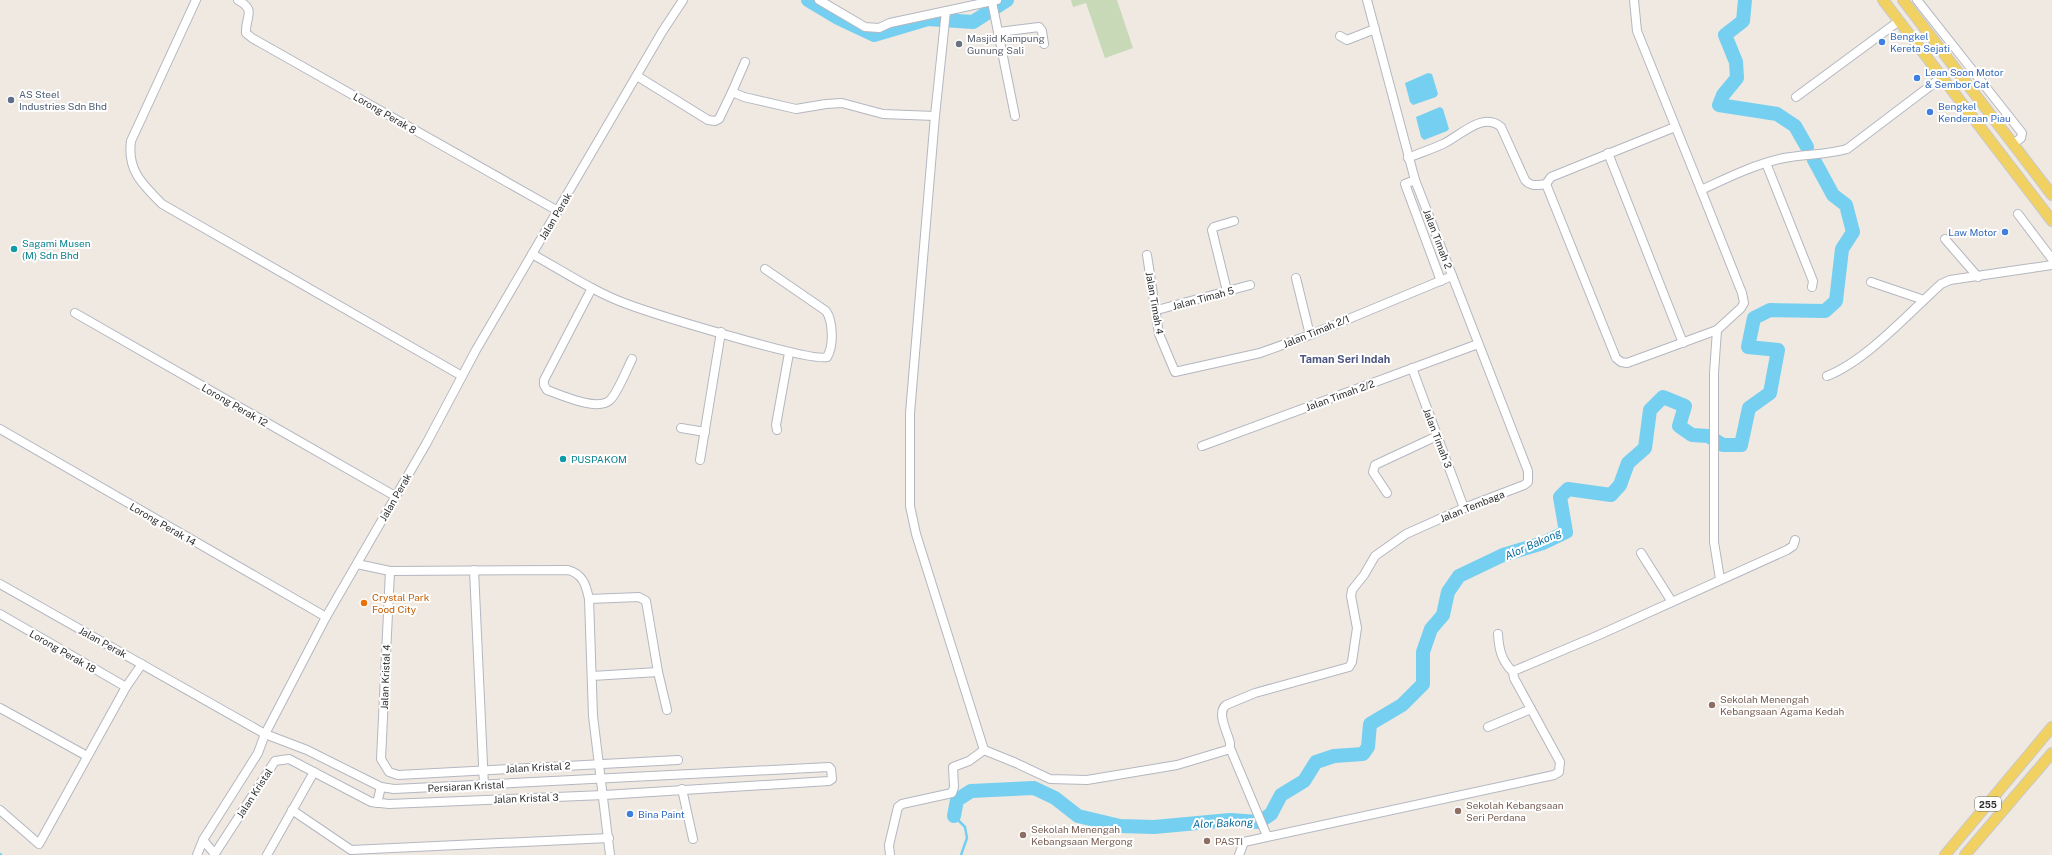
<svg xmlns="http://www.w3.org/2000/svg" width="2052" height="855" font-family="'Public Sans',sans-serif">
<style>
.cemetery{fill:#c8d9b8}
.water{fill:#75cff0}
.lines{fill:none;stroke-linecap:round;stroke-linejoin:round}
.stream{stroke:#75cff0;stroke-width:2.5}
.river{stroke:#75cff0;stroke-width:14}
.minor-casing{stroke:#b4b7c1;stroke-width:10}
.major-casing{stroke:#c9c9c9;stroke-width:12}
.minor{stroke:#fff;stroke-width:8}
.major{stroke:#f2d163;stroke-width:10}
.shop-dot{fill:#3f7fe0;stroke:#fff;stroke-width:1.5}
.worship-dot{fill:#6b7280;stroke:#fff;stroke-width:1.5}
.service-dot{fill:#5c6f8a;stroke:#fff;stroke-width:1.5}
.culture-dot{fill:#0f9aa8;stroke:#fff;stroke-width:1.5}
.food-dot{fill:#e8710a;stroke:#fff;stroke-width:1.5}
.education-dot{fill:#8d6e63;stroke:#fff;stroke-width:1.5}
.labels{text-anchor:middle;dominant-baseline:central;stroke-width:4;stroke-linejoin:round;paint-order:stroke}
.shield{fill:#fff;stroke:#6d6d6d;stroke-width:1}
.shield-label{font-size:9px;font-weight:bold;fill:#2e2e2e}
.shop-label{font-size:10px;fill:#366cbe;stroke:#fff;text-anchor:start}
.worship-label{font-size:10px;fill:#5b616d;stroke:#fff;text-anchor:start}
.service-label{font-size:10px;fill:#4e5e75;stroke:#fff;text-anchor:start}
.street-label{font-size:10px;fill:#2e2e2e;stroke:#fff}
.culture-label{font-size:10px;fill:#0d838f;stroke:#fff;text-anchor:start}
.food-label{font-size:10px;fill:#c56008;stroke:#fff;text-anchor:start}
.education-label{font-size:10px;fill:#785e54;stroke:#fff;text-anchor:start}
.neighbourhood-label{font-size:11px;font-weight:bold;fill:#4d5680;stroke:#fff}
.water-label{font-size:11px;font-style:italic;fill:#0d6fa3;stroke:#fff}
</style>
<rect width="100%" height="100%" fill="#efe9e1"/>
<path class="cemetery" d="M1071,0h46l16,48 -28,10 -19,-55 -13,4z"/>
<g class="water">
<path d="M1428,73l4,1 6,20 -2,3 -23,8 -3,-3 -5,-19z"/>
<path d="M1440,107l3,2 6,20 -2,2 -23,9 -3,-3 -5,-20z"/>
</g>
<g class="lines">
<g class="stream">
<path d="M954,816l11,11 2,11 -6,17"/>
<path d="M0,854l1,1"/>
</g>
<g class="river">
<path d="M808,0l30,18 36,17 54,-16 45,3 34,-22"/>
<path d="M1745,0l-2,21 -18,14 11,27 1,16 -14,17 -4,10 58,9 18,12 12,21"/>
<path d="M954,816l3,-16 14,-9 63,-3 21,10 23,18 42,10 34,1 76,-7 29,2 12,-8 10,-19 23,-14 12,-19 18,-6 29,-2 5,-7 2,-23 32,-19 21,-21v-32l8,-23 12,-14 5,-23 11,-16 44,-21 40,-12 23,-11 -6,-35 8,-8 43,6 9,-10 8,-22 17,-15 5,-38 13,-13 22,9 -6,20 13,9 16,1 15,9h18l8,-37 21,-15 8,-43 -30,-3 6,-29 16,-8 55,1 11,-10 6,-52 11,-17 -7,-27 -13,-10 -19,-35"/>
</g>
<defs>
<g id="minor">
<path d="M196,0l-65,141c-4,29 11,43 31,63l300,172"/>
<path d="M238,0c19,11 7,16 8,33l6,5 306,173"/>
<path d="M819,0l46,27 14,1 11,-5 107,-23"/>
<path d="M1634,0l3,31 64,159c26,-12 54,-26 83,-32 21,-4 42,-3 63,-9l95,-72"/>
<path d="M1917,0l105,133 -1,5 -8,6"/>
<path d="M992,2l23,114"/>
<path d="M946,11l-11,105 -25,297v93l6,28 68,216"/>
<path d="M999,32l40,-5 3,4 2,13"/>
<path d="M1340,36l7,4 28,-11"/>
<path d="M637,76l71,44 7,1 4,-2 13,-27 12,5 52,12 30,-5 16,-1 41,11 52,2"/>
<path d="M732,92l13,-30"/>
<path d="M1796,97l103,-76"/>
<path d="M1608,153l75,190"/>
<path d="M1408,158c12,-5 24,-9 35,-14 17,-8 40,-33 58,-17l24,53c6,7 12,5 21,4l5,-7 124,-50"/>
<path d="M1766,163l47,118 -1,6"/>
<path d="M1415,180l-10,4 36,97"/>
<path d="M1546,184l70,174 5,4 6,1 90,-33 24,-22 3,-5 -2,-10 -41,-103"/>
<path d="M2018,214l34,45"/>
<path d="M1945,239l33,38"/>
<path d="M532,254c31,17 62,38 95,50 24,9 185,59 200,53 7,-11 6,-36 -1,-46l-61,-42"/>
<path d="M1147,255l12,79 16,38 85,-19 50,-18 142,-59"/>
<path d="M1296,278l14,57"/>
<path d="M1871,282l53,18"/>
<path d="M592,288l-48,92v5l3,5c14,5 51,22 63,10 7,-6 17,-31 22,-41"/>
<path d="M1227,291l-15,-61 2,-3 20,-6"/>
<path d="M1157,310l93,-25"/>
<path d="M75,313l320,183"/>
<path d="M1717,330l-3,43v169l6,37"/>
<path d="M1412,368l52,140"/>
<path d="M1827,376c39,-15 82,-63 114,-92l9,-4 102,-15"/>
<path d="M681,428l24,4"/>
<path d="M0,429l326,188"/>
<path d="M777,430l-1,-5 13,-72"/>
<path d="M1202,446l276,-102"/>
<path d="M700,460l21,-128"/>
<path d="M1387,493l-14,-21 2,-7 62,-29"/>
<path d="M1641,553l31,49"/>
<path d="M357,564l33,7 178,-1c15,4 18,15 21,29l4,117 17,139"/>
<path d="M474,570l10,216"/>
<path d="M390,571l-9,188 8,13 9,3 280,-15"/>
<path d="M0,584l265,150 42,16 74,37 13,2 435,-22 2,2 1,10 -3,2 -225,14 -215,9 -18,-2 -82,-43 -14,2 -61,94"/>
<path d="M589,599l50,-2 7,4 12,71 9,38"/>
<path d="M0,614l126,73"/>
<path d="M1498,634c1,17 4,27 15,38"/>
<path d="M592,676l66,-4"/>
<path d="M0,708l87,48"/>
<path d="M1488,727l43,-18"/>
<path d="M1230,748l37,88"/>
<path d="M984,750l32,13 34,16 37,1 90,-15 50,-15 3,-2v-5c-2,-10 -14,-30 -4,-38l29,-12 94,-26 3,-5 5,-34 -6,-32 1,-6 12,-15 11,-19 31,-22 58,-26 60,-23 4,-3v-11l-113,-291 -48,-180"/>
<path d="M682,789l11,50"/>
<path d="M377,803l4,-16"/>
<path d="M0,810l39,34 87,-157 16,-23"/>
<path d="M292,810l59,40 258,-12"/>
<path d="M203,840l11,13"/>
<path d="M197,855l6,-15 55,-87 7,-19 61,-117 100,-173 50,-94 186,-318 21,-32"/>
<path d="M267,855l47,-83"/>
<path d="M890,855l-1,-10 9,-38 4,-3 50,-11 2,-6 -1,-20 16,-6 15,-11"/>
<path d="M1239,855l5,-13 310,-67 5,-3 1,-10 -46,-84 -1,-6 3,-2 83,-35 188,-85 6,-4 2,-6"/>
</g>
<g id="major">
<path d="M1883,0l169,221"/>
<path d="M1903,0l149,195"/>
<path d="M1945,855l107,-128"/>
<path d="M1965,855l87,-102"/>
</g>
</defs>
<use href="#minor" class="minor-casing"/>
<use href="#major" class="major-casing"/>
<use href="#minor" class="minor"/>
<use href="#major" class="major"/>
</g>
<g class="shop-dot">
<circle cx="1882" cy="42" r="4"/>
<circle cx="1917" cy="78" r="4"/>
<circle cx="1930" cy="112" r="4"/>
<circle cx="2005" cy="232" r="4"/>
<circle cx="630" cy="814" r="4"/>
</g>
<circle class="worship-dot" cx="959" cy="44" r="4"/>
<circle class="service-dot" cx="11" cy="100" r="4"/>
<g class="culture-dot">
<circle cx="14" cy="249" r="4"/>
<circle cx="563" cy="459" r="4"/>
</g>
<circle class="food-dot" cx="364" cy="603" r="4"/>
<g class="education-dot">
<circle cx="1712" cy="705" r="4"/>
<circle cx="1458" cy="811" r="4"/>
<circle cx="1023" cy="835" r="4"/>
<circle cx="1207" cy="841" r="4"/>
</g>
<g class="labels">
<rect class="shield" x="1975" y="797" width="26" height="14" rx="3"/>
<g class="shield-label">
<text x="1988" y="804">255</text>
</g>
<g class="shop-label">
<text x="1890" y="36">Bengkel<tspan x="1890" dy="12">Kereta Sejati</tspan></text>
<text x="1925" y="72">Lean Soon Motor<tspan x="1925" dy="12">&amp; Sembor Cat</tspan></text>
<text x="1938" y="106">Bengkel<tspan x="1938" dy="12">Kenderaan Piau</tspan></text>
<text x="1997" y="232" text-anchor="end">Law Motor</text>
<text x="638" y="814">Bina Paint</text>
</g>
<g class="worship-label">
<text x="967" y="38">Masjid Kampung<tspan x="967" dy="12">Gunung Sali</tspan></text>
</g>
<g class="service-label">
<text x="19" y="94">AS Steel<tspan x="19" dy="12">Industries Sdn Bhd</tspan></text>
</g>
<g class="street-label">
<text transform="translate(385 113) rotate(30)">Lorong Perak 8</text>
<text transform="translate(555 216) rotate(-59)">Jalan Perak</text>
<text transform="translate(1438 239) rotate(69)">Jalan Timah 2</text>
<text transform="translate(1203 298) rotate(-15)">Jalan Timah 5</text>
<text transform="translate(1155 303) rotate(80)">Jalan Timah 4</text>
<text transform="translate(1316 331) rotate(-22)">Jalan Timah 2/1</text>
<text transform="translate(1340 395) rotate(-20)">Jalan Timah 2/2</text>
<text transform="translate(235 405) rotate(30)">Lorong Perak 12</text>
<text transform="translate(1438 438) rotate(69)">Jalan Timah 3</text>
<text transform="translate(395 497) rotate(-60)">Jalan Perak</text>
<text transform="translate(1472 506) rotate(-22)">Jalan Tembaga</text>
<text transform="translate(163 524) rotate(30)">Lorong Perak 14</text>
<text transform="translate(103 642) rotate(29)">Jalan Perak</text>
<text transform="translate(63 651) rotate(30)">Lorong Perak 18</text>
<text transform="translate(385 677) rotate(-88)">Jalan Kristal 4</text>
<text transform="translate(538 767) rotate(-3)">Jalan Kristal 2</text>
<text transform="translate(466 786) rotate(-3)">Persiaran Kristal</text>
<text transform="translate(254 793) rotate(-57)">Jalan Kristal</text>
<text transform="translate(526 798) rotate(-2)">Jalan Kristal 3</text>
</g>
<g class="culture-label">
<text x="22" y="243">Sagami Musen<tspan x="22" dy="12">(M) Sdn Bhd</tspan></text>
<text x="571" y="459">PUSPAKOM</text>
</g>
<g class="food-label">
<text x="372" y="597">Crystal Park<tspan x="372" dy="12">Food City</tspan></text>
</g>
<g class="education-label">
<text x="1720" y="699">Sekolah Menengah<tspan x="1720" dy="12">Kebangsaan Agama Kedah</tspan></text>
<text x="1466" y="805">Sekolah Kebangsaan<tspan x="1466" dy="12">Seri Perdana</tspan></text>
<text x="1031" y="829">Sekolah Menengah<tspan x="1031" dy="12">Kebangsaan Mergong</tspan></text>
<text x="1215" y="841">PASTI</text>
</g>
<g class="neighbourhood-label">
<text x="1345" y="359">Taman Seri Indah</text>
</g>
<g class="water-label">
<text transform="translate(1533 544) rotate(-24)">Alor Bakong</text>
<text transform="translate(1223 823) rotate(-2)">Alor Bakong</text>
</g>
</g>
</svg>
